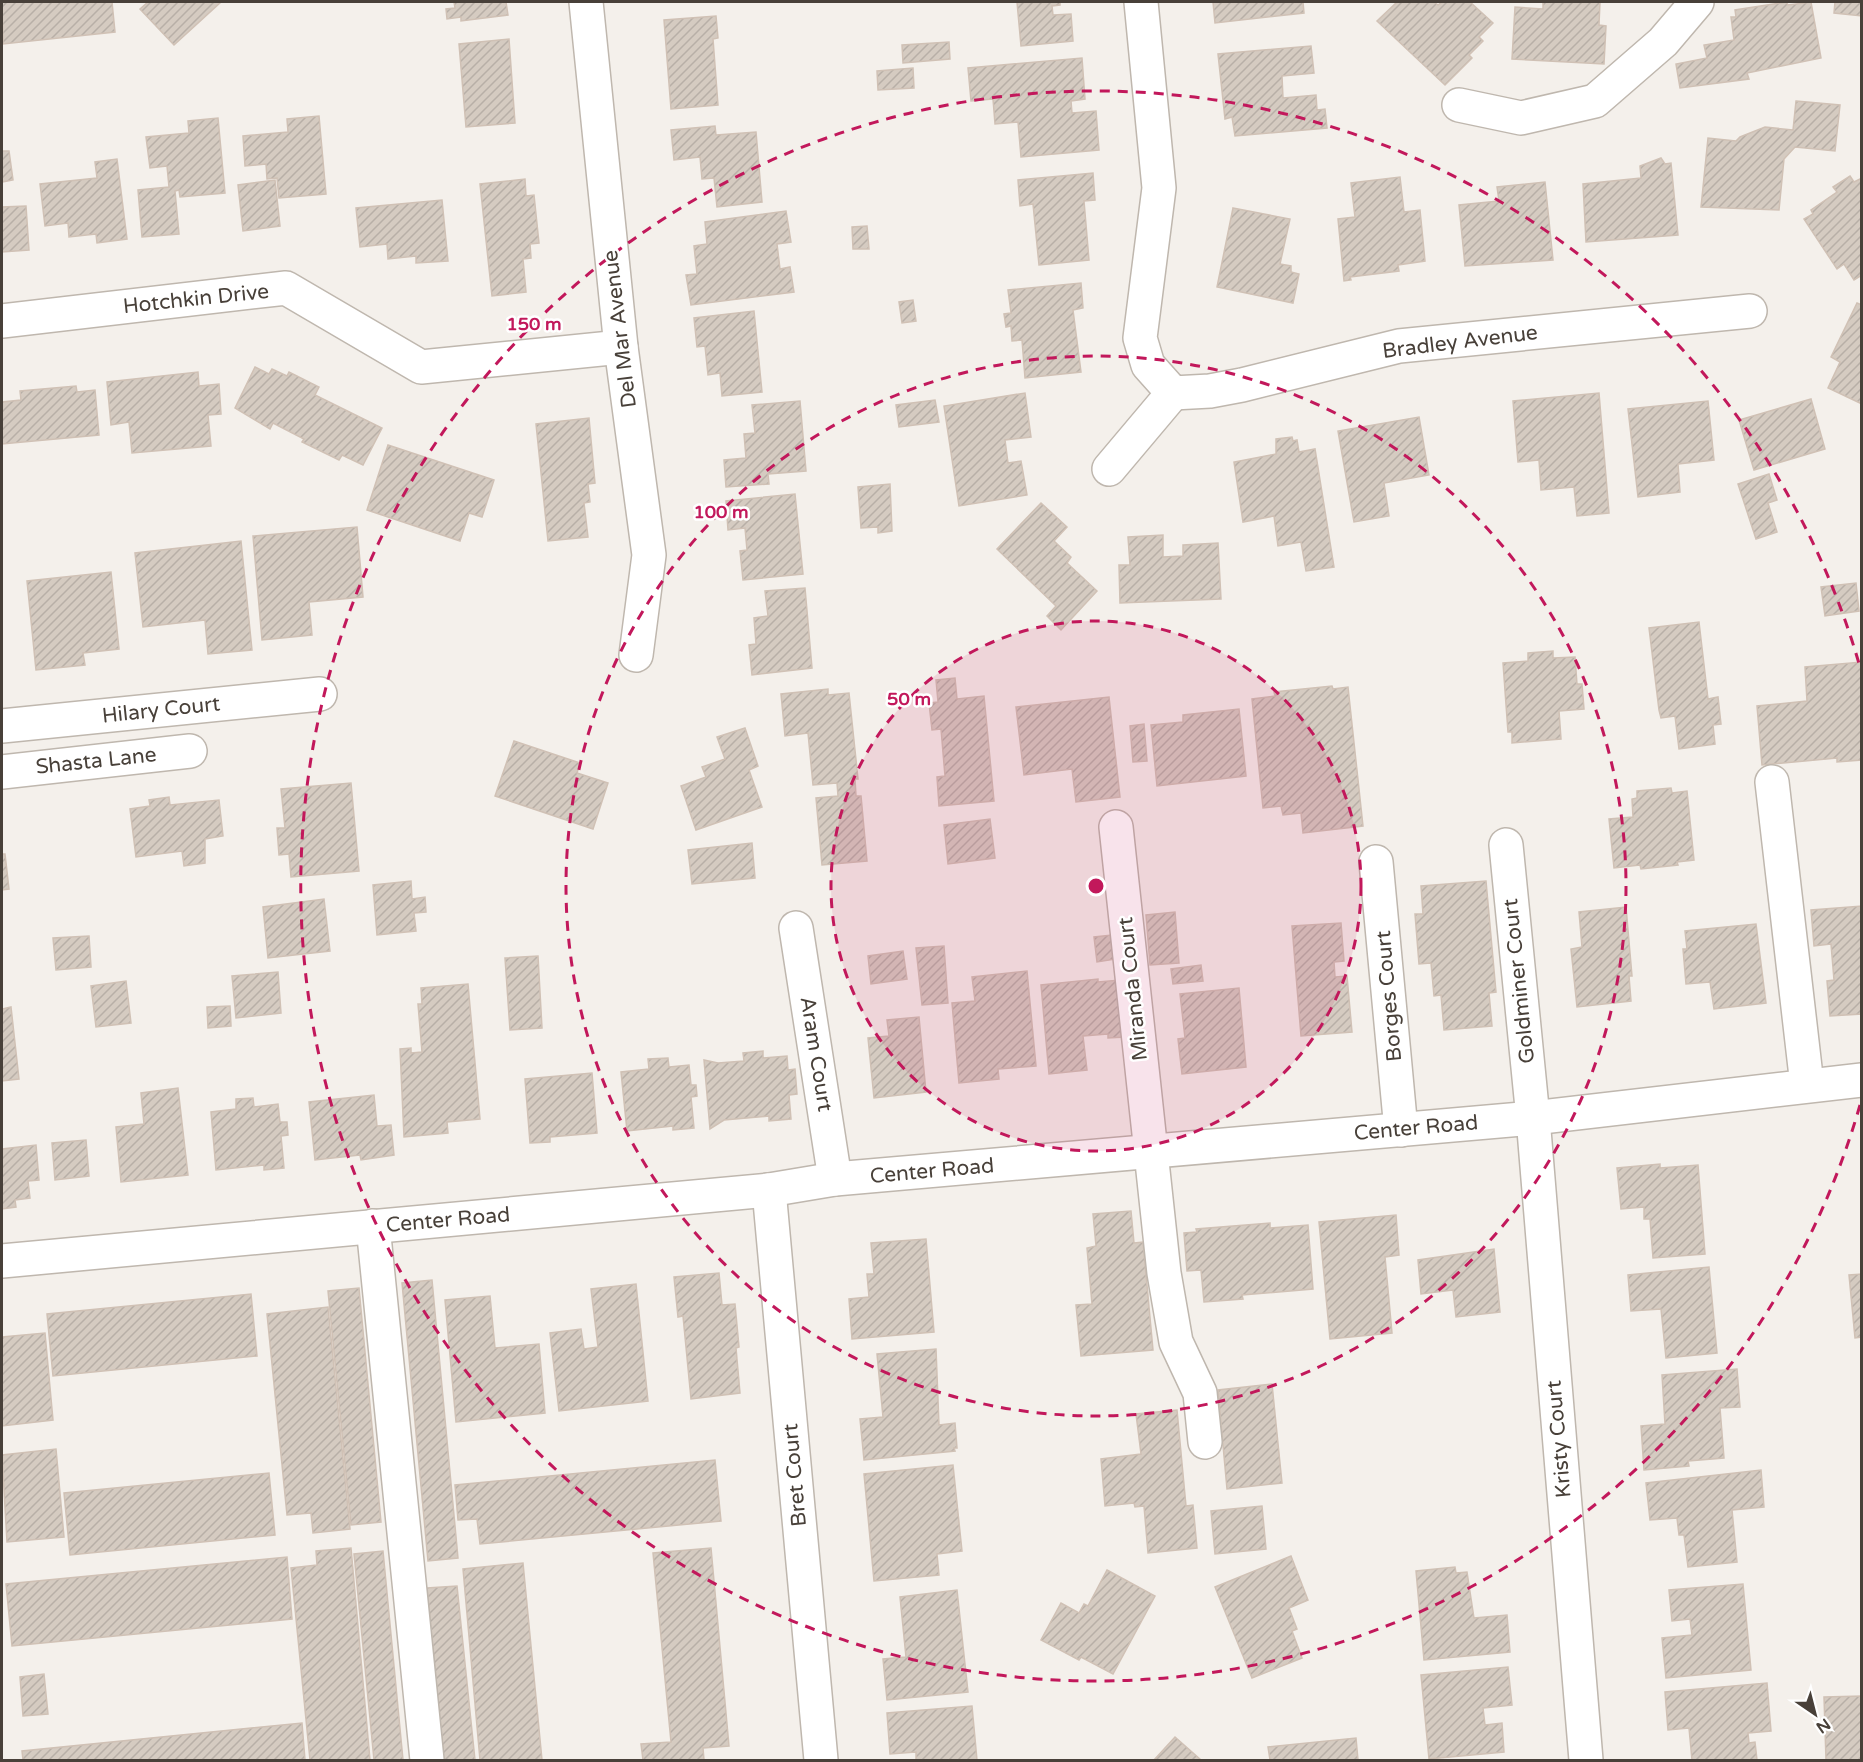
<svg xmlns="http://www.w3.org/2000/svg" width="1863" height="1762" font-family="'Varela Round',sans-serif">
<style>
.building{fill:url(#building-hatch);stroke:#d0c1b5;stroke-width:1.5}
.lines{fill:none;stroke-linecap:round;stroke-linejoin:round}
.minor-casing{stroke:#bfb7ae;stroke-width:36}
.minor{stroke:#fff;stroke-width:33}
.ring{fill:none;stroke:#c2185b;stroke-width:3;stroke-dasharray:10 8}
.labels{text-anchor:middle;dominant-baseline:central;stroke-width:5;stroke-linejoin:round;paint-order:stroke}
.street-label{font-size:21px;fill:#484039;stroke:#fff}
.centre{fill:#c2185b;stroke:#fff;stroke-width:3}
.ring-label{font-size:18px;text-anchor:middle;font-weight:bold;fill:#c2185b;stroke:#fff;stroke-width:5;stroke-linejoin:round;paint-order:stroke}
</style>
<defs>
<pattern id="building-hatch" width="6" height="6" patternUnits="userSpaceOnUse" patternTransform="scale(1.5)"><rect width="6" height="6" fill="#d5cbc1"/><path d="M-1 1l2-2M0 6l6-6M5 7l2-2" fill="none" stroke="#b8afa7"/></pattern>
</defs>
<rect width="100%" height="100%" fill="#f4f0eb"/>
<g class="building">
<path d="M2,2h110l3,30 -112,12z"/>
<path d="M148,2h73l-47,43 -34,-36z"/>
<path d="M454,2h52l2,13 -47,6v-4l-14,2 -1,-10 9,-1z"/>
<path d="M1017,2h43v3l-8,1 1,9 18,-1 2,27 -52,5z"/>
<path d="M1213,2h90l1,11 -89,10z"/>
<path d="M1397,2h37l4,3 4,-3h28l23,21 -14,14 4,4 -14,14 3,3 -27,27 -68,-64z"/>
<path d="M1543,2h57l-1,23 7,1 -2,38 -92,-5 3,-52 28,2z"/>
<path d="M1786,2l2,3 23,-3 10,56 -74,15 2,6 -69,9 -4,-24 31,-6 -3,-13 30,-5 -3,-23h5l-1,-7z"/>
<path d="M1835,2h27v14l-28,-3z"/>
<path d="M716,16l2,22 -5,1 5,66 -47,4 -7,-89z"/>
<path d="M509,39l6,84 -49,4 -7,-83z"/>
<path d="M949,42l1,17 -47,4 -1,-18z"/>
<path d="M1311,46l3,27 -32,3 1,22 33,-3 1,15 8,-1 2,19 -92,8 -3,-19 -7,2 -7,-65z"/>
<path d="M1082,58l3,41 -14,2 1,12 24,-2 3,39 -78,7 -3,-35 -23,2 -2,-25 -22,2 -3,-33z"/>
<path d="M913,68l1,20 -36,2 -1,-19z"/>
<path d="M1796,101l44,4 -5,46 -40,-4 -11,12 -5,51 -78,-3 7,-69 28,3 4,-4 25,-10 28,3z"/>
<path d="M319,116l7,78 -47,4 -2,-20 -10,1 -1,-15 -21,2 -2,-30 45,-4 -1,-13z"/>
<path d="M218,118l7,75 -45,4 -1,-7 -4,1 4,43 -37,3 -4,-47 31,-3 -2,-21 -17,2 -4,-31 43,-4 -1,-12z"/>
<path d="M715,126l1,9 40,-3 6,70 -45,5 -3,-29 -12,1 -2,-22 -26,3 -3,-30z"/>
<path d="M2,151h7l4,29 -11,2z"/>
<path d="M1661,158l4,6 6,-1 7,72 -92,7 -3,-58 58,-6 -1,-12z"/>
<path d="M117,159l10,80 -30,4 -1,-9 -27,3 -1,-14 -23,3 -5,-42 57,-6 -2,-16z"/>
<path d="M1093,173l2,27 -11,1 5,59 -50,5 -6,-61 -13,2 -2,-26z"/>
<path d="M1850,176l4,6 8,-4v97l-8,5 -10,-16 -7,5 -33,-50 9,-5 -2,-4 26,-18 -4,-5z"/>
<path d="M1400,177l4,35 16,-2 5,51 -27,4 1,6 -49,6 1,3 -7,1 -6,-62 17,-2 -4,-34z"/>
<path d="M525,179l1,17 8,-1 5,48 -9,1 1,14 -8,1 3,33 -34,4 -12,-112z"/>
<path d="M275,180l5,46 -37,5 -5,-46z"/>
<path d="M1545,182l8,78 -88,6 -6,-61 40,-4 -2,-14z"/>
<path d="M442,200l6,61 -32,2v-7l-28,3 -1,-15 -27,3 -4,-39z"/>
<path d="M26,206l3,44 -27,2v-45z"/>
<path d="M1233,208l57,11 -10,45 11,2v6l8,2 -6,29 -76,-16z"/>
<path d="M786,211l5,31 -14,2 3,25 10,-2 4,25 -103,13 -5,-30 11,-1 -3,-28 13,-2 -2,-22z"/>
<path d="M867,226l2,23h-16l-1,-22z"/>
<path d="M1081,283l2,25 -10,2 8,62 -56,6 -3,-38 -10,1 -1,-15 -5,1 -2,-13 7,-1 -3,-23z"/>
<path d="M913,300l3,21 -14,2 -3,-21z"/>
<path d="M1857,303l5,2v99l-34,-16 12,-26 -9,-5z"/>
<path d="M754,311l8,81 -40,4 -2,-23 -12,2 -3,-29 -8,1 -3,-29z"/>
<path d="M255,367l14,7 3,-5 15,7 2,-4 30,15 -4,8 67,33 -19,37 -21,-10 -3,5 -37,-18 2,-3 -31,-16 -3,6 -35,-21z"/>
<path d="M198,372l1,14 20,-2 2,30 -13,1 3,31 -79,7 -3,-31 -18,3 -4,-43z"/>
<path d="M76,386l1,6 18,-2 4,45 -97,9v-42l19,-2 -1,-9z"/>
<path d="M1025,393l6,44 -26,3 3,23 13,-2 6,34 -68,11 -15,-100z"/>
<path d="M1599,393l10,120 -32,3 -3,-29 -33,3 -2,-30 -21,2 -5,-61z"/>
<path d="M1811,399l14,50 -71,21 -15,-50z"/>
<path d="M935,400l4,22 -40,5 -3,-22z"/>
<path d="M800,401l6,70 -38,3 1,10 -43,3 -2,-27 22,-2 -2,-24 11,-1 -3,-28z"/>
<path d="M1708,401l6,59 -36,4 2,28 -42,5 -10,-88z"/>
<path d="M1419,417l10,58 -45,8 5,33 -35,6 -16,-91z"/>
<path d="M589,418l6,65 -7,1 2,18 -6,1 4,34 -40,4 -12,-117z"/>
<path d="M1292,437l1,4 4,-1 2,12 16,-3 19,118 -28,4 -5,-29 -23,4 -4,-30 -31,6 -9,-60 42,-8v-15z"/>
<path d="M388,445l106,35 -12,37 -13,-4 -9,28 -93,-31z"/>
<path d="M1769,474l8,26 -9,3 9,29 -21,7 -18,-55z"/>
<path d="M890,484l2,47 -14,2v-6l-17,1 -3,-41z"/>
<path d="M795,494l8,80 -60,6 -3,-29 7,-1 -2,-22 -17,2 -2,-29z"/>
<path d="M1041,503l26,24 -13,14 17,16 -4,6 30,28 -36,39 -14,-14 9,-10 -59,-57z"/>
<path d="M357,527l6,70 -54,5 3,33 -50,5 -9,-104z"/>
<path d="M1163,535v22l20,-1v-11l35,-2 3,56 -101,4 -1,-38h11l-2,-28z"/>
<path d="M241,541l11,109 -44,4 -3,-34 -62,7 -8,-74z"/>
<path d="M111,572l8,77 -36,4 2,12 -49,5 -9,-89z"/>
<path d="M1856,583l3,28 -34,5 -4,-29z"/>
<path d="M805,588l7,80 -60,7 -3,-30 7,-1 -2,-26 14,-2 -3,-25z"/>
<path d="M1699,622l9,77 10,-2 3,27 -8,1 2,19 -36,5 -4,-33 -14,2 -2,-8 -10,-82z"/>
<path d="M1553,651v7l22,-1 2,27h5l2,25 -25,2 2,28 -49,4v-11h-4l-5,-69 25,-2v-8z"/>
<path d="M1862,662v98l-25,2v-4l-75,7 -5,-59 50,-5 -2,-34z"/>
<path d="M955,678l2,21 27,-3 10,105 -55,5 -2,-29 8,-1 -4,-47 -9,1 -3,-27 9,-1 -2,-22z"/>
<path d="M1332,686l1,3 15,-2 15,139 -60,7 -2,-20 -18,2 -2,-9 -18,2 -11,-109 23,-3 -1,-4z"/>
<path d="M828,689v6l21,-2 9,86h-3l1,17h5l6,65 -45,4 -6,-67 22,-2 -1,-13 -24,2 -5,-52 -23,3 -4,-42z"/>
<path d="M1109,697l11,100 -44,5 -4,-33 -48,6 -8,-68z"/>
<path d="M1239,709l7,67 -89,10 -6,-61 32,-3v-7z"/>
<path d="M1144,724l3,37 -14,1 -3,-36z"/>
<path d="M745,728l13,38 -9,4 13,37 -66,23 -15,-44 25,-9 -4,-10 23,-8 -8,-22z"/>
<path d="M514,741l66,22 -3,10 31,10 -15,46 -98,-33z"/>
<path d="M351,783l8,88 -68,6 -2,-23 -10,1 -2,-27h8l-4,-39z"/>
<path d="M1671,788l1,5 15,-2 7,69 -17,2 1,3 -37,4 -1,-4 -26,3 -5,-49 24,-2 -1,-18 5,-1v-7z"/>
<path d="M169,797l1,8 49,-5 4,36 -18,3v24l-21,3 -2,-15 -46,6 -6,-48 20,-3 -1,-6z"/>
<path d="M990,819l5,39 -47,6 -4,-39z"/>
<path d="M752,843l3,35 -63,6 -4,-34z"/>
<path d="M2,854h3l4,35 -7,1z"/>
<path d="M411,881l1,18 13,-2 1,15 -12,1 2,18 -39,4 -4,-50z"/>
<path d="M1486,881l10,111 -7,1 3,33 -48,4 -3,-35 -7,1 -3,-33 -12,1 -4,-50h8l-2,-28z"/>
<path d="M324,899l6,52 -62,7 -5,-51z"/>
<path d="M1862,906v108l-32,2 -3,-35 7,-1 -3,-36 -17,2 -3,-36z"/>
<path d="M1626,907l6,69h-3l2,25 -54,6 -6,-58 11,-2 -3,-35z"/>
<path d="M1175,912l4,51 -29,2 -4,-50z"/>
<path d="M1341,923l3,38 -10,1 1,15 12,-1 5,56 -51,4 -9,-110z"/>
<path d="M1756,924l10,79 -52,6 -4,-27 -24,2 -3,-35h4l-2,-18z"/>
<path d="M1112,935l4,24 -19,3 -3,-25z"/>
<path d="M89,936l2,31 -35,3 -3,-32z"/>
<path d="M944,946l4,57 -26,2 -6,-57z"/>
<path d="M903,951l4,28 -36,5 -3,-28z"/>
<path d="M538,956l4,72 -32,2 -5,-72z"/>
<path d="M1201,965l2,16 -30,3 -2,-15z"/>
<path d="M1027,971l9,95 -38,3 1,10 -40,4 -7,-80 23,-2 -3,-24z"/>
<path d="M278,972l3,41 -45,5 -4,-42z"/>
<path d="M1098,979v3l22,-2 5,57 -17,1v-4l-25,2 4,34 -38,4 -8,-89z"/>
<path d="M126,981l5,42 -35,4 -5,-41z"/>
<path d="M468,984l12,135 -33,3 1,11 -44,4 -4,-88 11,-1v5l11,-1 -4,-48h4l-1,-16z"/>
<path d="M1239,988l7,79 -64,7 -4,-35 7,-1 -5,-44z"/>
<path d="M230,1006l1,20 -23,2 -1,-21z"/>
<path d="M11,1007l8,72 -17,2v-72z"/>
<path d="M919,1017l7,75 -52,6 -6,-60 21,-2 -2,-16z"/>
<path d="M763,1051v7l24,-2 1,14 7,-1 2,25 -8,1 2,24 -22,2v-5l-45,4 -14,9 -6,-69 14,3 26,-2 -1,-8z"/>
<path d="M668,1058l1,9 20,-2 2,20h5l1,11 -6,1 3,31 -21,2v-4l-46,5 -6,-59 28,-3 -1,-10z"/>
<path d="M592,1073l5,60 -47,4v5l-20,1 -5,-64z"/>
<path d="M178,1088l10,87 -67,7 -5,-55 28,-3 -3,-31z"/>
<path d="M374,1095l3,31 14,-1 3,30 -33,5 -1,-5 -45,5 -6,-58z"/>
<path d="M253,1098l1,9 24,-3 2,18h7l1,13 -7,1 3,32 -20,2v-5l-48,5 -5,-58 25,-3v-10z"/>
<path d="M86,1140l3,36 -34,4 -3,-37z"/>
<path d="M36,1145l3,35 -11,1 2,17 -15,2 1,7 -14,2v-60z"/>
<path d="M1660,1164v4l38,-3 7,89 -52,4 -3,-39h-6v-12l-23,2 -4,-41z"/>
<path d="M1131,1211l3,32 9,-1 10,108 -72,6 -5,-51 16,-1 -5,-56 9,-2 -3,-32z"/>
<path d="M1396,1215l3,40 -14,2 7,76 -62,6 -11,-117z"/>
<path d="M1270,1223v5l38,-3 5,64 -71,6 1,4 -39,3 -3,-32 -14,1 -3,-38 13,-1 -1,-3z"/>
<path d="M926,1239l8,93 -82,7 -3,-40 20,-2 -2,-23h7l-3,-31z"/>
<path d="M1494,1249l6,63 -44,5 -3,-27 -32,4 -3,-34z"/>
<path d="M1709,1267l8,86 -51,5 -5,-49 -30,2 -3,-36z"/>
<path d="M719,1273l3,32 13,-1 4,43 -3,1 4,45 -49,6 -8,-83 -5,1 -4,-40z"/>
<path d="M1862,1274v63l-7,1 -6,-63z"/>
<path d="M432,1280l26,278 -30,3 -26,-278z"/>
<path d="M636,1284l12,117 -89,10 -9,-78 31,-4 3,20 14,-2 -7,-58z"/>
<path d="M359,1288l22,234 -30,3 -23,-234z"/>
<path d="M251,1294l6,62 -204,20 -6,-62z"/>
<path d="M490,1296l5,52 44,-4 6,69 -89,9 -11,-122z"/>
<path d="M328,1307l22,222 -37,4 -2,-20 -24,2 -20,-201z"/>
<path d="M45,1333l8,87 -51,6v-89z"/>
<path d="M936,1349l3,76 16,-2 2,25h-3l1,3 -91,9 -4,-41 23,-2 -6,-63z"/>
<path d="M1737,1369l3,38 -20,1 4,50 -36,3 1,5 -45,4 -3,-44 24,-2 -3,-49z"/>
<path d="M1272,1384l10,99 -55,6 -9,-99z"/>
<path d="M1177,1410l9,96 7,-1 4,43 -49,5 -4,-47 -9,1 -1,-4 -29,3 -4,-47 40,-5 -5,-40z"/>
<path d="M56,1449l8,88 -57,5 -5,-87z"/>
<path d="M715,1460l6,61 -241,23 -3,-25 -19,1 -3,-35z"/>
<path d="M953,1465l9,86 -25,3 2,21 -65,6 -10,-107z"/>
<path d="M1761,1470l3,37 -32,3 5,52 -49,5 -4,-32h-5l-2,-17 -27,2 -4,-37z"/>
<path d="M269,1473l6,62 -205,20 -6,-62z"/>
<path d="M1262,1506l4,43 -51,5 -4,-43z"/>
<path d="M351,1548l19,212h-60l-19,-192 26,-3 -1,-14z"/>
<path d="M711,1548l18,198 -26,2 1,12h-61l-2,-16 30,-2 -18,-189z"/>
<path d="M383,1551l20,209h-29l-20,-206z"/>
<path d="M1291,1556l17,44 -19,8 8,21 -5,2 10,27 -50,20 -37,-91z"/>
<path d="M287,1557l5,62 -280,27 -6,-62z"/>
<path d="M523,1563l19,197h-62l-17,-191z"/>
<path d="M1455,1567l1,6 11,-1 7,46 33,-3 3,37 -86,8 -8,-89z"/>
<path d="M1107,1570l48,26 -42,78 -32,-17 -2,3 -38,-20 20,-37 18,10 5,-9 4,2z"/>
<path d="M1743,1584l8,86 -85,8 -4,-40 30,-3 -2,-16 -18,2 -3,-31z"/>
<path d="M457,1586l18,174h-31l-17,-172z"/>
<path d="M957,1590l11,102 -81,8 -4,-41 23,-2 -6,-60z"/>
<path d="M1508,1667l4,38 -29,3 2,17 17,-2 2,29 -75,7 -8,-84z"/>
<path d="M44,1674l4,40 -25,2 -3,-39z"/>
<path d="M1767,1683l4,48 -23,2 1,10 6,-1 2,18h-65l-3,-32 -21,2 -3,-38z"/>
<path d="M1862,1696v64h-36l-2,-63z"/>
<path d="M972,1706l5,54h-61v-8l-26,2 -3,-41z"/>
<path d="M302,1723l3,37h-282l-1,-9z"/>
<path d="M1175,1737l26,23h-47z"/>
<path d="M1356,1738l2,22h-88l-2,-13z"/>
</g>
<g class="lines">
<defs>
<g id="minor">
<path d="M586,2l35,345 28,208 -13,100"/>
<path d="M1141,2l18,186 -19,150 8,27 25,28 37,-2 32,-6 157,-39 351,-35"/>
<path d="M1459,105l62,13 74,-17 68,-59 34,-40"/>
<path d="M2,321l284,-33 135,79 200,-20"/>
<path d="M1109,469l64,-76"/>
<path d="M2,726l318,-32"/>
<path d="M2,772l188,-21"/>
<path d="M1772,782l35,303"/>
<path d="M1116,827l48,446 12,69 24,51 5,49"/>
<path d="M1506,845l27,273 53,642"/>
<path d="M1376,862l25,268"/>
<path d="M796,928l39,251"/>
<path d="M769,1190l52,570"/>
<path d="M373,1226l54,534"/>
<path d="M2,1261l767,-71 66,-11 698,-61 329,-38"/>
</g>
</defs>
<use href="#minor" class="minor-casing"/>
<use href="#minor" class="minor"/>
</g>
<circle cx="1096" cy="886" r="265" fill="#c2185b" fill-opacity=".12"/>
<g class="ring">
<circle cx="1096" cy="886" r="265"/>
<circle cx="1096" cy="886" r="530"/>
<path d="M1860 1105A795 795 0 1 1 1860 667"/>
</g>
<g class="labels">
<g class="street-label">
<text transform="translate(196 299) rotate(-6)">Hotchkin Drive</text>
<text transform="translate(620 329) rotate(-97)">Del Mar Avenue</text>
<text transform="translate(1460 342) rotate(-7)">Bradley Avenue</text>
<text transform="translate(161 710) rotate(-6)">Hilary Court</text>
<text transform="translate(96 761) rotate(-6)">Shasta Lane</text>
<text transform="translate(1519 981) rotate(-96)">Goldminer Court</text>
<text transform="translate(1133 989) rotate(-96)">Miranda Court</text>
<text transform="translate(1389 996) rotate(-95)">Borges Court</text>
<text transform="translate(816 1054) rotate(81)">Aram Court</text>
<text transform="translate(1416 1128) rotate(-5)">Center Road</text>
<text transform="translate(932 1171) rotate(-5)">Center Road</text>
<text transform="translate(448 1220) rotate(-5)">Center Road</text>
<text transform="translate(1559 1439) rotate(-95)">Kristy Court</text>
<text transform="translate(795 1475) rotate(-95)">Bret Court</text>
</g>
</g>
<circle cx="1096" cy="886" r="9" class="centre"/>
<g class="ring-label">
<text x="534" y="330">150 m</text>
<text x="721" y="518">100 m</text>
<text x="909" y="705">50 m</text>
</g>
<rect width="1863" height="1762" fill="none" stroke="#484039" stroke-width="6"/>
<g transform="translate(1815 1714) rotate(145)" stroke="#ffffff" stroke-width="4.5" paint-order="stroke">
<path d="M0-4.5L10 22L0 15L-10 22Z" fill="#484039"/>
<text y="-9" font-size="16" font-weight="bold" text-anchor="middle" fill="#484039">N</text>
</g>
</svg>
